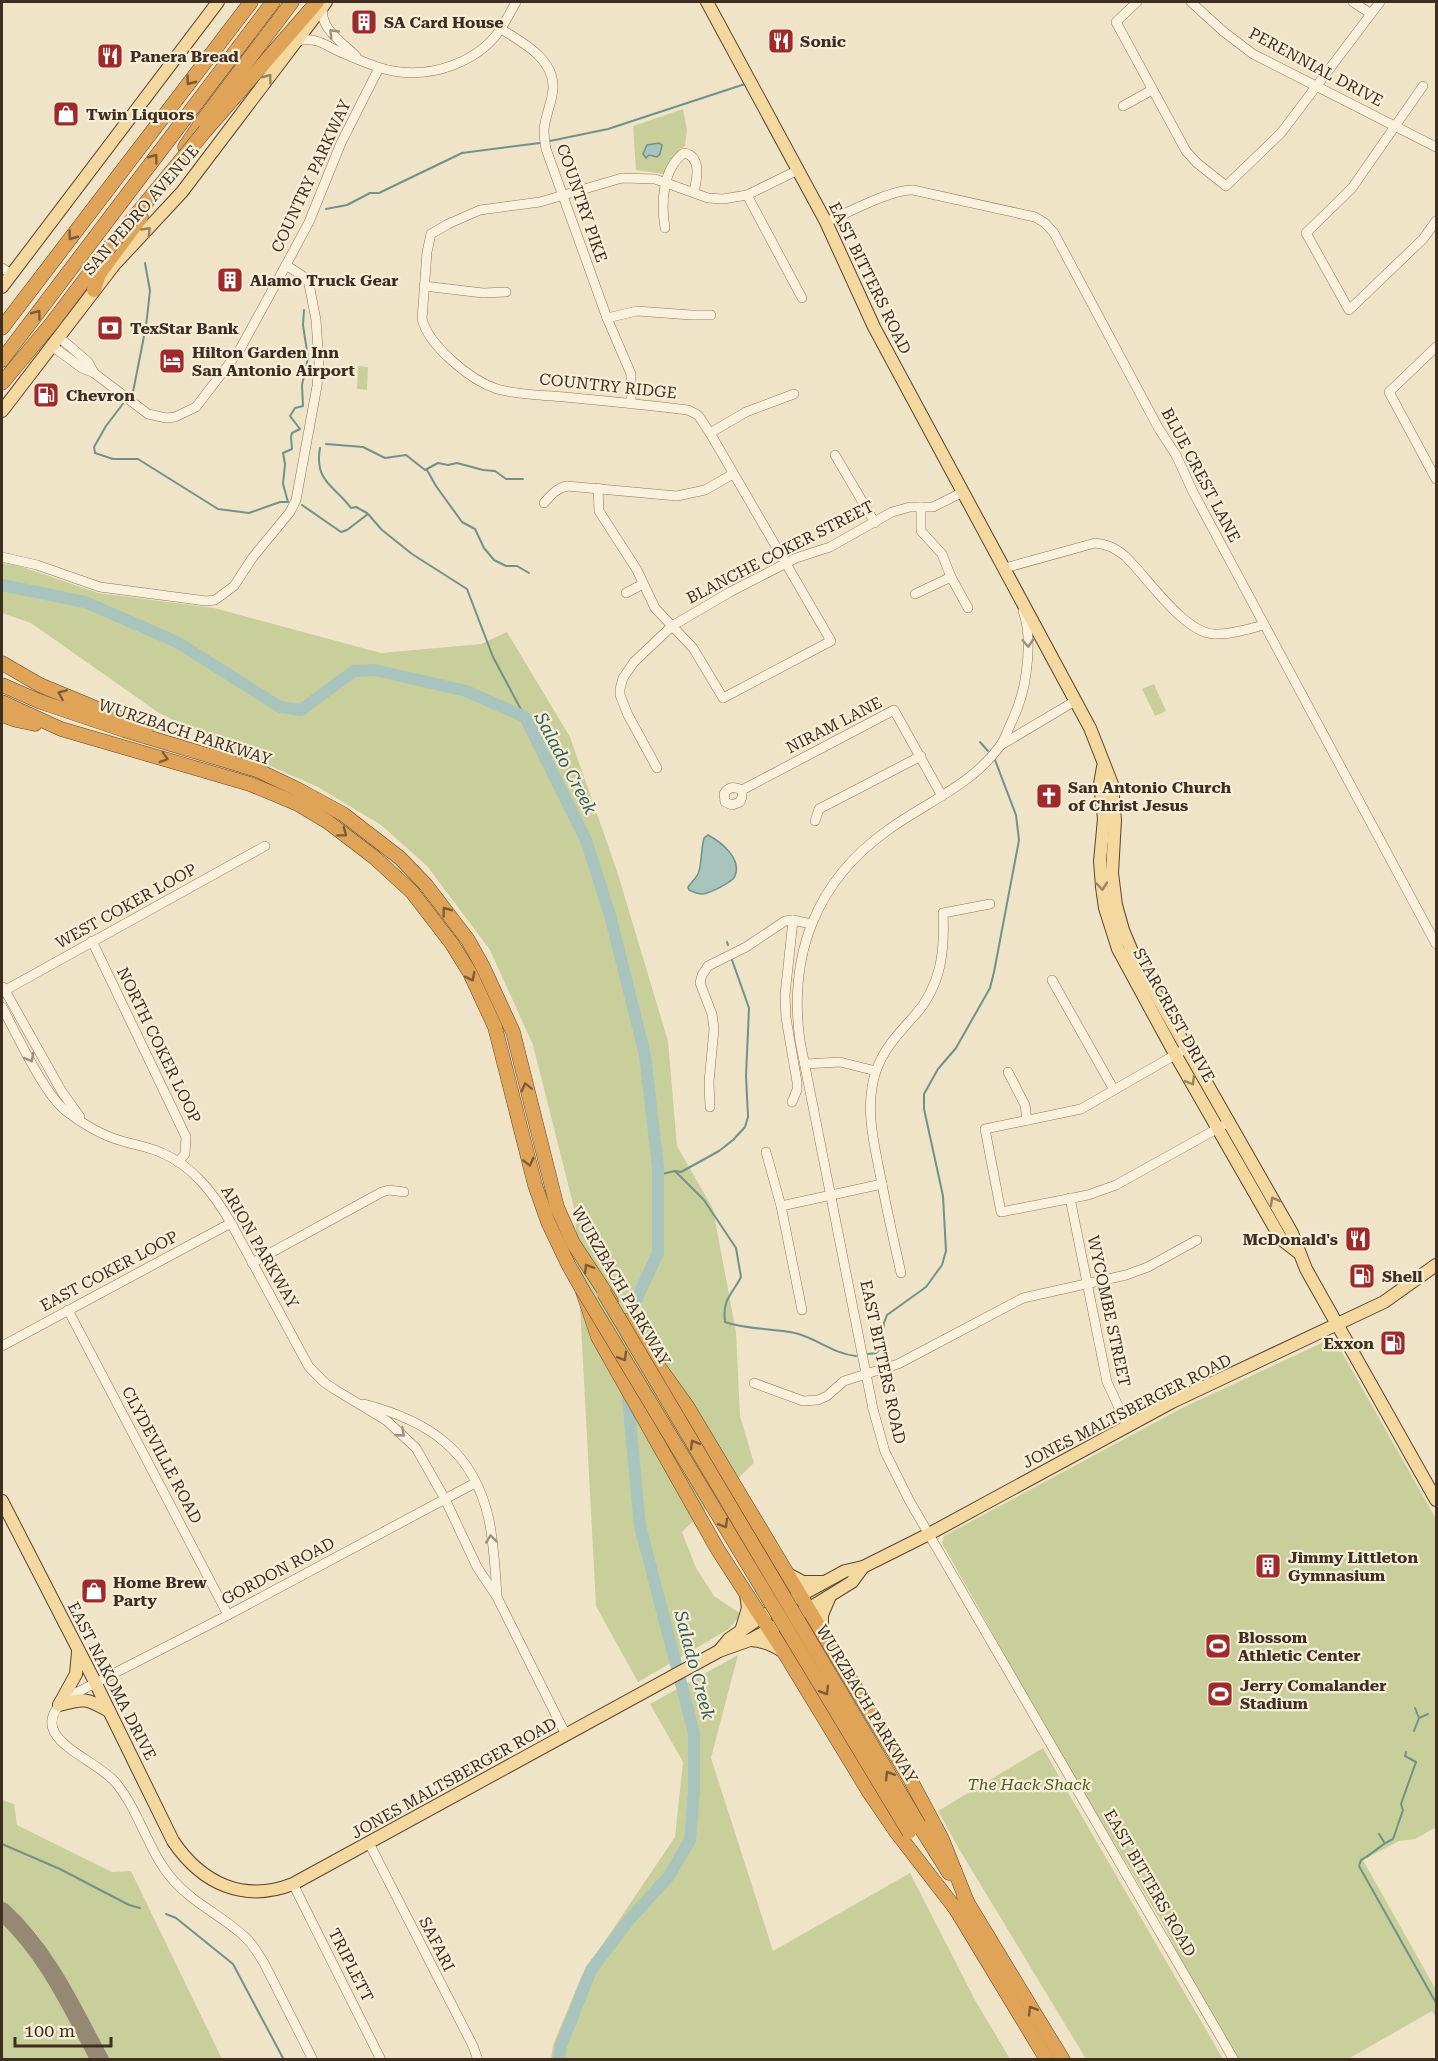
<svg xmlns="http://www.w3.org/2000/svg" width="1438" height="2061" font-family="'Roboto Serif',serif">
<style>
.green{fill:#c9cf9b}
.water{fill:#a9c4bc;stroke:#6f938a;stroke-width:1.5}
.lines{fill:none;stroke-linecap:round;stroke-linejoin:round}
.stream{stroke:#6f938a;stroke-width:2}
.river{stroke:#a9c4bc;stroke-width:12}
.taxiway{stroke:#968974;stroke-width:18}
.minor-casing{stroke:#8d765c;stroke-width:10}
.major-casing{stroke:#5b4430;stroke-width:14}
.highway-casing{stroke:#5b4430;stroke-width:15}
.minor{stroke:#faf1dc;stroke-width:9}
.major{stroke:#f3d9a0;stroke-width:12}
.highway{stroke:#e0a458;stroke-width:14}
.highway-bridge-casing{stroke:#5b4430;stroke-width:15;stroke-linecap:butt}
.highway-bridge{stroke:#e0a458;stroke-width:14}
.oneway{stroke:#9c907e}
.oneway2{stroke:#988460}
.oneway3{stroke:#7e5d36}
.labels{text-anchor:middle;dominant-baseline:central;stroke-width:4.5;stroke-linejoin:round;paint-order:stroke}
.poi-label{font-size:16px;font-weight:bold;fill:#3d2e20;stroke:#f7eed8;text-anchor:start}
.street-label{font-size:16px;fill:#3d2e20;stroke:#f7eed8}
.park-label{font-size:16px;font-style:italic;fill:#4d5a26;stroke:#f7eed8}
.water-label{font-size:18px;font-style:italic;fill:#2f5d5a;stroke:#f7eed8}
</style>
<rect width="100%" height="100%" fill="#f0e4c8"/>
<g class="green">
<path d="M683,109l4,21 -2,16 -6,4 -15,24 -28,-4 -3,-44z"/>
<path d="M358,366l10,1 -1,23 -10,-1z"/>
<path d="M2,563l12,1 84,29 116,15 167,45 100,-9 26,-12 63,105 47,134 51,170 9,105 36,63 23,123 4,84 14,47 -72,69 14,36 18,28 27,18 -12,15 -91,53 -42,-76 -21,-394 -42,-167 -43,-95 -63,-84 -46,-41 -63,-38 -77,-34 -82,-40 -128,-90 -29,-10z"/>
<path d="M1154,684l12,27 -11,5 -13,-27z"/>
<path d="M1326,1341l8,1 6,7 96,170v308l-21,12 -16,2 -36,19 73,130v28l-4,-7 -84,48h-110l-52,-88 -24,-49 -105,-174 -115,-205 2,-7 238,-128z"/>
<path d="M738,1655l-27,103 62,193 137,-78 65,127 35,59h-459l2,-14 29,-70 93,-138 8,-75 -33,-58z"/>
<path d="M1043,1748l23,41 157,270h-137l-127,-210 -21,-38z"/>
<path d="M2,1800l12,4 3,21 95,47 19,-1 91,188h-113l-51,-94 -23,-33 -33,-31z"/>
<path d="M2,1922l23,22 17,24 49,91h-89z"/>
</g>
<g class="water">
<path d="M659,143l3,2 -2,9 -3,3 -8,-2 -3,3 -3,-4 4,-9z"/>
<path d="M708,835c13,7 34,23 27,41 -2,6 -25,17 -32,18 -5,0 -10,-2 -14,-4l-1,-3c3,-5 10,-10 11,-16 3,-11 2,-22 5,-33z"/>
</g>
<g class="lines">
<g class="stream">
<path d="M550,141l58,-12 137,-45"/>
<path d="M326,209l21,-4 23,-12h9l83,-40 78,-10"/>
<path d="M129,397l4,-5 13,-66 4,-35 -5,-28"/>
<path d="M125,401l-19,25 -12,21 1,6 18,6h25l80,50 31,4 31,-11h8l-5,-18 2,-20 -2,-11 9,-4 -1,-12 1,-4 8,-4 -10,-13 5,-8 8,-2 -1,-21 6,-27 -5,-33 1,-15"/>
<path d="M326,444l37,3 22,11 21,-3 19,15 13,-7 10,2 9,-2 26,7 12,1 11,8h17"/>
<path d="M320,448c-6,34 15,38 31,60l5,-1 11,6"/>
<path d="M427,470l9,16 26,36 13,7 9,19 10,12 12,6h11l12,7"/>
<path d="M302,505l39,27 6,-2 21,-16 14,16 30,24 55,35 26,68 32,60"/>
<path d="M980,742l8,9"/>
<path d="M727,942l1,3"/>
<path d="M675,1171l29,29 32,48 5,29c-9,18 -19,22 -16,45 22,8 47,6 70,11 21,5 39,21 61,23"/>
<path d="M658,1175l17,-4 6,1 38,-21 14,-11 12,-13 3,-10 -2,-41 3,-68 -17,-48"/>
<path d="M868,1354l8,-1 4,-4 4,-26 3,-8 39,-28 16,-22 4,-14 -3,-55 -19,-87v-15l14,-25 18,-21 34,-60 4,-16 25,-132 -3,-25 -21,-55"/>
<path d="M1419,1718l9,-4"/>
<path d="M1414,1731l5,-13 -4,-10"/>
<path d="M1406,1752l-1,4 11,6 -15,42 2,6 -10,29c-12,5 -20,15 -32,21l-2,6 77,137"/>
<path d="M1379,1834l5,8"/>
<path d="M2,1844l58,25 69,36 11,3"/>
<path d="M166,1914l10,4 57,46 51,96"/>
</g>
<g class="river">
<path d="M2,585l83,17 92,40 103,65 21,3 53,-39 21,-1 91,21 59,26 61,123 24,75 35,140 13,112v86l-26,56"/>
<path d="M559,2060l2,-14 30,-76 38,-50 40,-44 21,-36 4,-48v-59l-54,-207 -13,-138"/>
</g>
<path class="taxiway" d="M2,1911c45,41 69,95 98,149"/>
<defs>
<g id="minor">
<path d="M1137,2l-21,20 70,129 11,12 29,23 55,-53 99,-131"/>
<path d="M1191,2l33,30 29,22 183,93"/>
<path d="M1353,2l17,11"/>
<path d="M324,5c-8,21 19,38 32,51"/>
<path d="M501,29c21,13 54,30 52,60 -1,14 -8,27 -9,41 0,6 1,13 2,19l61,169 24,56v29"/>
<path d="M297,41c22,-5 29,6 48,13 15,6 31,14 48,17 38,7 84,-8 107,-41 6,-9 11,-19 16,-28"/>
<path d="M1423,86l-71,102 -46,45 43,77 74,-71 13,-18"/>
<path d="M1123,106l29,-16"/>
<path d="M747,195l55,103"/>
<path d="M826,222c22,-9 65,-33 87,-32l122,27 10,6 9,10 105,196 17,26 17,37 243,452"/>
<path d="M665,228c-4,-24 -3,-59 19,-75 18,3 13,26 10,39"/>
<path d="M2,268l9,6"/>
<path d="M424,286l59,7 23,-1"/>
<path d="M607,318l30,-7 54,4h20"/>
<path d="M59,337l29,25 6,11"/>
<path d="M52,346l30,22 12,5 54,41 18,4 9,-1 21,-10 43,-56 47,-86 23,-43 32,-79 38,-75"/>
<path d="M1436,347l-47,45 47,87"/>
<path d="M710,433l36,-21 48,-18"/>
<path d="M835,455l40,68"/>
<path d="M598,488l1,23 38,59 18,38 38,40 30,50 108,-57 -121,-208 -12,-18 -10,-5c-41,-5 -82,-9 -123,-13 -22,-2 -47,-2 -68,-8 -27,-9 -68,-43 -75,-70l5,-67 4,-18 17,-10 32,-14 60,-8 82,-24 33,1 53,19 15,1 24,-4 51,-25"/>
<path d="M544,503c7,-8 13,-15 23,-17l110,10 28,-6 28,-16"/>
<path d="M921,507v24l21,23 9,23 17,31"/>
<path d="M2,557l35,8 63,22 106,14 9,-1 19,-14 19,-29 37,-45 6,-12 21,-114 2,-23 -3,-43 -7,-36 -2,-5 -21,-14"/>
<path d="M1007,573l-2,-5 90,-25c12,1 20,5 30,13 22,21 59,77 89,78 16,1 34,-5 50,-9"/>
<path d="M626,593l17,-9"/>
<path d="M915,594l36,-17"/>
<path d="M1023,611c7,19 6,42 3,63 -2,16 -7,32 -14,47 -4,8 -7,18 -12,25 -28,39 -75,57 -112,84 -72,51 -100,125 -88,211l73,368 12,43 24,48 325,560"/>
<path d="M1001,745l74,-44"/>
<path d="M657,768l-29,-53 -8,-20v-6l3,-11 11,-16 38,-36 58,-34 66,-34 34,-11 62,-35 18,-5h23l30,-15"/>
<path d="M742,790v7l-2,5 -8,3 -7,-3 -1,-8c4,-7 10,-8 18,-4l152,-80 48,86"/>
<path d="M815,821l4,-12 102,-53"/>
<path d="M92,941l94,196 -1,17 -7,8"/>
<path d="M1052,980l62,110"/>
<path d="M3,987l59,105 18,25"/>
<path d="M2,992l263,-146"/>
<path d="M2,1007c14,26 42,87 64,104 15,12 37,25 56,30 13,4 27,6 40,12 31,13 52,41 69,70l78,144 15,15 10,7 53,32 29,27 29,51 32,68 20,30 69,138"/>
<path d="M1187,1048l-106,61 -96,20 16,83 87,-17 28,-10 106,-59"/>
<path d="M805,1064l35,-2 36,9"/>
<path d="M1008,1072l17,33 2,15"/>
<path d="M792,1102l5,-12v-8l-11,-64 -1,-23 8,-75"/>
<path d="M710,1107l-1,-25 5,-53 -2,-15 -12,-31 2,-8 6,-9 38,-19 39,-26 8,-1 18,4"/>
<path d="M766,1152l15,54 21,104"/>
<path d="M1070,1198l37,184 21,45"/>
<path d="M781,1206l101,-22"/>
<path d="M252,1263l130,-71 7,-2 15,2"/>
<path d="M901,1273c-7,-31 -14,-62 -20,-94 -7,-36 -17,-72 -5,-108 8,-23 23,-38 39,-56 26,-29 30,-64 28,-102l47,-9"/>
<path d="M68,1310l160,305"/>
<path d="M2,1346l229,-123"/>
<path d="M754,1383l49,18 15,-1 9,-4 17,-15 54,-17 125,-66 103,-23 22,-8 49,-27"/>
<path d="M364,1404c65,17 110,47 125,116 5,24 6,50 8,74"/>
<path d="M369,1843l104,203 5,14"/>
<path d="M293,1884l88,176"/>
<path d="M313,2060l-49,-97c-6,-9 -11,-19 -19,-26 -22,-21 -51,-33 -71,-56 -26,-29 -34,-69 -58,-98 -21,-26 -97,-46 -48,-86l160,-82 247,-132"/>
</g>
<g id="major">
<path d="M707,2l119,220 48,105 216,401 22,56 3,36 -3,53 4,32 7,25 10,24 159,279 14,36 130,231"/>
<path d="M2,287l216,-285"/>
<path d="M2,411l112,-146 68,-73 144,-190"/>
<path d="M1103,767l-3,17 4,35 -4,42 2,26 3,21 13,41 57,105 106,185 18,14"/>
<path d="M2,1501l93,181 78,159c29,43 71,62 120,43l426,-233 31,-11 63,-34 39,-24 11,-15"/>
<path d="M786,1573l17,9h21"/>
<path d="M741,1631l7,-23 -2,-14"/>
<path d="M822,1631v-16l8,-19"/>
<path d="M750,1640c13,0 23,5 34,12"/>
<path d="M719,1651l10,-12 32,-22 84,-46 18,-4 66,-33 243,-132 212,-100 52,-37"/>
<path d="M59,1705l17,-31 2,-22"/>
<path d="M59,1705c26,-7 27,-7 50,6"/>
</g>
<g id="highway">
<path d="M205,131l112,-129"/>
<path d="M185,147l21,-31 86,-114"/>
<path d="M94,290l5,-16 42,-57"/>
<path d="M2,328l249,-326"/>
<path d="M2,360l271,-358"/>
<path d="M2,383l50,-60 49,-65"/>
<path d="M2,663l38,22 106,44"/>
<path d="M2,685l39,17 83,28 133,40 40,19 46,25 57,44 26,27 42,55 15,27 30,65 44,175 16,36 38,58"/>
<path d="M2,702l59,27 189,55 48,20 30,18 47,36 37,34 40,52 18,29 25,54 40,158 13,37 20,42 14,25 16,48 120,213 66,102 85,140 28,41 61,79"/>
<path d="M2,715l14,5 19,4"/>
<path d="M626,1321l61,85 223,373 32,60 26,65"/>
<path d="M919,1825l30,48"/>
<path d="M964,1897l99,163"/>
<path d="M954,1906l93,154"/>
</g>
</defs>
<use href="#minor" class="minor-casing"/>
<use href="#major" class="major-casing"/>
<use href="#highway" class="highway-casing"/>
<use href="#minor" class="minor"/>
<use href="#major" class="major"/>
<use href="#highway" class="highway"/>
<defs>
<g id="highway-bridge">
<path d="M107,250l98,-119"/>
<path d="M582,1289l327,543"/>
<path d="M604,1293l315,532"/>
</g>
</defs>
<use href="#highway-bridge" class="highway-bridge-casing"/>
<use href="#highway-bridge" class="highway-bridge"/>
</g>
<defs><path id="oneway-chevron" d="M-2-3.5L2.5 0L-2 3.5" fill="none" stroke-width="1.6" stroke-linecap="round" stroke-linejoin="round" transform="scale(1.5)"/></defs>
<g class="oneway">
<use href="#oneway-chevron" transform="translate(333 33) rotate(-134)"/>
<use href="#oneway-chevron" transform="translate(1028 643) rotate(87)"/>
<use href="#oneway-chevron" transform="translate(30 1058) rotate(61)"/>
<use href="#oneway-chevron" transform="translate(401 1433) rotate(41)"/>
<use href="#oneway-chevron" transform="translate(491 1539) rotate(-96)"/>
</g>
<g class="oneway2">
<use href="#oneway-chevron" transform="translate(268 78) rotate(-53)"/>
<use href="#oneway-chevron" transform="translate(147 231) rotate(-46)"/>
<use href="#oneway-chevron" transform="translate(1102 886) rotate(85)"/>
<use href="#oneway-chevron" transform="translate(1191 1081) rotate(60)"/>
<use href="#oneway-chevron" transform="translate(1274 1201) rotate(-119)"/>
</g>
<g class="oneway3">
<use href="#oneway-chevron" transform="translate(190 81) rotate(127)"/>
<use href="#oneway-chevron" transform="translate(154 158) rotate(-53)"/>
<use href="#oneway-chevron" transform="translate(72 236) rotate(127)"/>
<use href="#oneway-chevron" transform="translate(37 314) rotate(-53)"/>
<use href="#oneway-chevron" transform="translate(62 694) rotate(-157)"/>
<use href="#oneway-chevron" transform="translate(164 758) rotate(17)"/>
<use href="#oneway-chevron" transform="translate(343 833) rotate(37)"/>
<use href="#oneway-chevron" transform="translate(446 911) rotate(-127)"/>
<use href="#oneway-chevron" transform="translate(471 977) rotate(63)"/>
<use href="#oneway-chevron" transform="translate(526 1087) rotate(-104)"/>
<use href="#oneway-chevron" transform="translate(529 1162) rotate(76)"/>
<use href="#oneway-chevron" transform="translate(588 1268) rotate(-122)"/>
<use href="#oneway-chevron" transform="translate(623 1357) rotate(59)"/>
<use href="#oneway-chevron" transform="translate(694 1444) rotate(-121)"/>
<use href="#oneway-chevron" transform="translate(724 1524) rotate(59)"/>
<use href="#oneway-chevron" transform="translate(825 1691) rotate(59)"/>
<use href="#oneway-chevron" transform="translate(889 1775) rotate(-121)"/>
<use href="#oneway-chevron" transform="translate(1032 2010) rotate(-121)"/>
</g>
<defs>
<symbol id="building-square" viewBox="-11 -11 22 22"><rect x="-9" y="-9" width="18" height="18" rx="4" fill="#9e2a2b" stroke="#f7eed8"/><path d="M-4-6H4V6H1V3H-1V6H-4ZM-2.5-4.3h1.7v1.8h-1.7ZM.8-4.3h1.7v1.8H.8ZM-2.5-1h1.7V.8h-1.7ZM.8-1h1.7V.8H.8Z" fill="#fff"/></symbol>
<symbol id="restaurant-square" viewBox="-11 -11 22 22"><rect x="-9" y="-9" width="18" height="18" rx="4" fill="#9e2a2b" stroke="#f7eed8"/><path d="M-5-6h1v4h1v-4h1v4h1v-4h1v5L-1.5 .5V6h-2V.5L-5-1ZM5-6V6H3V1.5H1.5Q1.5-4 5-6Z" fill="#fff"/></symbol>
<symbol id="shop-square" viewBox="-11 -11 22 22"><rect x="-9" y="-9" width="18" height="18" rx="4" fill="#9e2a2b" stroke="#f7eed8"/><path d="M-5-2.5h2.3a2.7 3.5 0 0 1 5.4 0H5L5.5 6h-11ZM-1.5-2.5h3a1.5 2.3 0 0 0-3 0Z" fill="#fff"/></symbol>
<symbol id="bank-square" viewBox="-11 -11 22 22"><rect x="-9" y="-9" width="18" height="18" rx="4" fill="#9e2a2b" stroke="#f7eed8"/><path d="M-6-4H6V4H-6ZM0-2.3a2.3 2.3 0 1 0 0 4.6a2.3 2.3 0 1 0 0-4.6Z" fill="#fff"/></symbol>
<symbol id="hotel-square" viewBox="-11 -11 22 22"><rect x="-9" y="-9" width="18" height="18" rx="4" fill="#9e2a2b" stroke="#f7eed8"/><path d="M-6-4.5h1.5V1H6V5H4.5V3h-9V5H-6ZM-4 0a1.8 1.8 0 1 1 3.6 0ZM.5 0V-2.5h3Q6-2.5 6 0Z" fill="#fff"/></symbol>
<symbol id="fuel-square" viewBox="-11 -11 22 22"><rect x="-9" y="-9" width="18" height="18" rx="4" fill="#9e2a2b" stroke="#f7eed8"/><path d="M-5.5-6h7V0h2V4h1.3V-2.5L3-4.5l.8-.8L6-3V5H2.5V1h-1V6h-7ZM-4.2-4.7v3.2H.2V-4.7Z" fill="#fff"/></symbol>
<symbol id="church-square" viewBox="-11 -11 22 22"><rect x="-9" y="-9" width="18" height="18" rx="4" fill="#9e2a2b" stroke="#f7eed8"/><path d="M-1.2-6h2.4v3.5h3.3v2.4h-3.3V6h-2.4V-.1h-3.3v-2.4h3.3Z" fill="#fff"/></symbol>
<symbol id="stadium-square" viewBox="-11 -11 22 22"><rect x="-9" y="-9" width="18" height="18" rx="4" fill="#9e2a2b" stroke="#f7eed8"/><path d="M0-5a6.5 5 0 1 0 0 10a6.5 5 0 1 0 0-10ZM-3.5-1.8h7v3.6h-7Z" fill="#fff"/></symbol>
</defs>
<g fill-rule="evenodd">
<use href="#building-square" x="349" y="7" width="30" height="30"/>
<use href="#restaurant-square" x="766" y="26" width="30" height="30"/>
<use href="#restaurant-square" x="95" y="41" width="30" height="30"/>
<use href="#shop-square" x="51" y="99" width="30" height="30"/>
<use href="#building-square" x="215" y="265" width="30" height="30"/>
<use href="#bank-square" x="95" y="313" width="30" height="30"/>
<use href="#hotel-square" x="157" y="346" width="30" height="30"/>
<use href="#fuel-square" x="31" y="380" width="30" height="30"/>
<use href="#church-square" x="1034" y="781" width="30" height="30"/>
<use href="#restaurant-square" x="1343" y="1224" width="30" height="30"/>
<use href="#fuel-square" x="1347" y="1261" width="30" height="30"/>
<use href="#fuel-square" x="1378" y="1328" width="30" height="30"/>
<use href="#building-square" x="1253" y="1551" width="30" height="30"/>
<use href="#shop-square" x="79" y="1576" width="30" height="30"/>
<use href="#stadium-square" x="1203" y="1631" width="30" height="30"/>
<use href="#stadium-square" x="1205" y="1679" width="30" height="30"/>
</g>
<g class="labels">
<g class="poi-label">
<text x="384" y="22">SA Card House</text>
<text x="800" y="41">Sonic</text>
<text x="130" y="56">Panera Bread</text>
<text x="86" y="114">Twin Liquors</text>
<text x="250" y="280">Alamo Truck Gear</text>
<text x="130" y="328">TexStar Bank</text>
<text x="192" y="352">Hilton Garden Inn<tspan x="192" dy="18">San Antonio Airport</tspan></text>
<text x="66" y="395">Chevron</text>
<text x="1068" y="787">San Antonio Church<tspan x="1068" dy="18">of Christ Jesus</tspan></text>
<text x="1338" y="1239" text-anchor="end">McDonald's</text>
<text x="1382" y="1276">Shell</text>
<text x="1374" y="1343" text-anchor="end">Exxon</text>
<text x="1288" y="1557">Jimmy Littleton<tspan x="1288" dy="18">Gymnasium</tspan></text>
<text x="113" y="1582">Home Brew<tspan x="113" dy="18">Party</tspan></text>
<text x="1238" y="1637">Blossom<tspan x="1238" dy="18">Athletic Center</tspan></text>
<text x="1240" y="1685">Jerry Comalander<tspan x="1240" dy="18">Stadium</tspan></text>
</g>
<g class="street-label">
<text transform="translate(1316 67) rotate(28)">PERENNIAL DRIVE</text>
<text transform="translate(311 176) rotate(-65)">COUNTRY PARKWAY</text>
<text transform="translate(582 203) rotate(71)">COUNTRY PIKE</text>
<text transform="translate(141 210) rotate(-49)">SAN PEDRO AVENUE</text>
<text transform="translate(870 278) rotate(64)">EAST BITTERS ROAD</text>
<text transform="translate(608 386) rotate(6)">COUNTRY RIDGE</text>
<text transform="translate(1201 475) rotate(62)">BLUE CREST LANE</text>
<text transform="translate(780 552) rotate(-27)">BLANCHE COKER STREET</text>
<text transform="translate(834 725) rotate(-27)">NIRAM LANE</text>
<text transform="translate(185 732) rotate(18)">WURZBACH PARKWAY</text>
<text transform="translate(126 906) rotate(-29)">WEST COKER LOOP</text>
<text transform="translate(1174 1015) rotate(61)">STARCREST DRIVE</text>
<text transform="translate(159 1045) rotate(64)">NORTH COKER LOOP</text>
<text transform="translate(260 1247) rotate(60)">ARION PARKWAY</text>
<text transform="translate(109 1271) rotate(-28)">EAST COKER LOOP</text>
<text transform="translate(621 1286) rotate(60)">WURZBACH PARKWAY</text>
<text transform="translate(1109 1311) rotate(78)">WYCOMBE STREET</text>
<text transform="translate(883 1362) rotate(78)">EAST BITTERS ROAD</text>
<text transform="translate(1127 1411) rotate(-27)">JONES MALTSBERGER ROAD</text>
<text transform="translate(162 1455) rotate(62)">CLYDEVILLE ROAD</text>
<text transform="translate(278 1571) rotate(-28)">GORDON ROAD</text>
<text transform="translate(112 1681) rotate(63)">EAST NAKOMA DRIVE</text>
<text transform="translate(867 1704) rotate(59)">WURZBACH PARKWAY</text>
<text transform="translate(454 1778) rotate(-29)">JONES MALTSBERGER ROAD</text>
<text transform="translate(1150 1883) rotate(60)">EAST BITTERS ROAD</text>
<text transform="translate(437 1944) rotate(63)">SAFARI</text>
<text transform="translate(351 1965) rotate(63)">TRIPLETT</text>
</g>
<g class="park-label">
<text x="1029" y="1784">The Hack Shack</text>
</g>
<g class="water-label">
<text transform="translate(566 763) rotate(62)">Salado Creek</text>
<text transform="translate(695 1665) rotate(75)">Salado Creek</text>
</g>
</g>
<rect width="1438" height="2061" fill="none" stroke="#3d2e20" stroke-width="6"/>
<path d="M15 2037v9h96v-9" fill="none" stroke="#3d2e20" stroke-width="3"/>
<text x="24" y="2037" font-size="18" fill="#3d2e20" stroke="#f7eed8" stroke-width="4.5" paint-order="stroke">100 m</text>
</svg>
